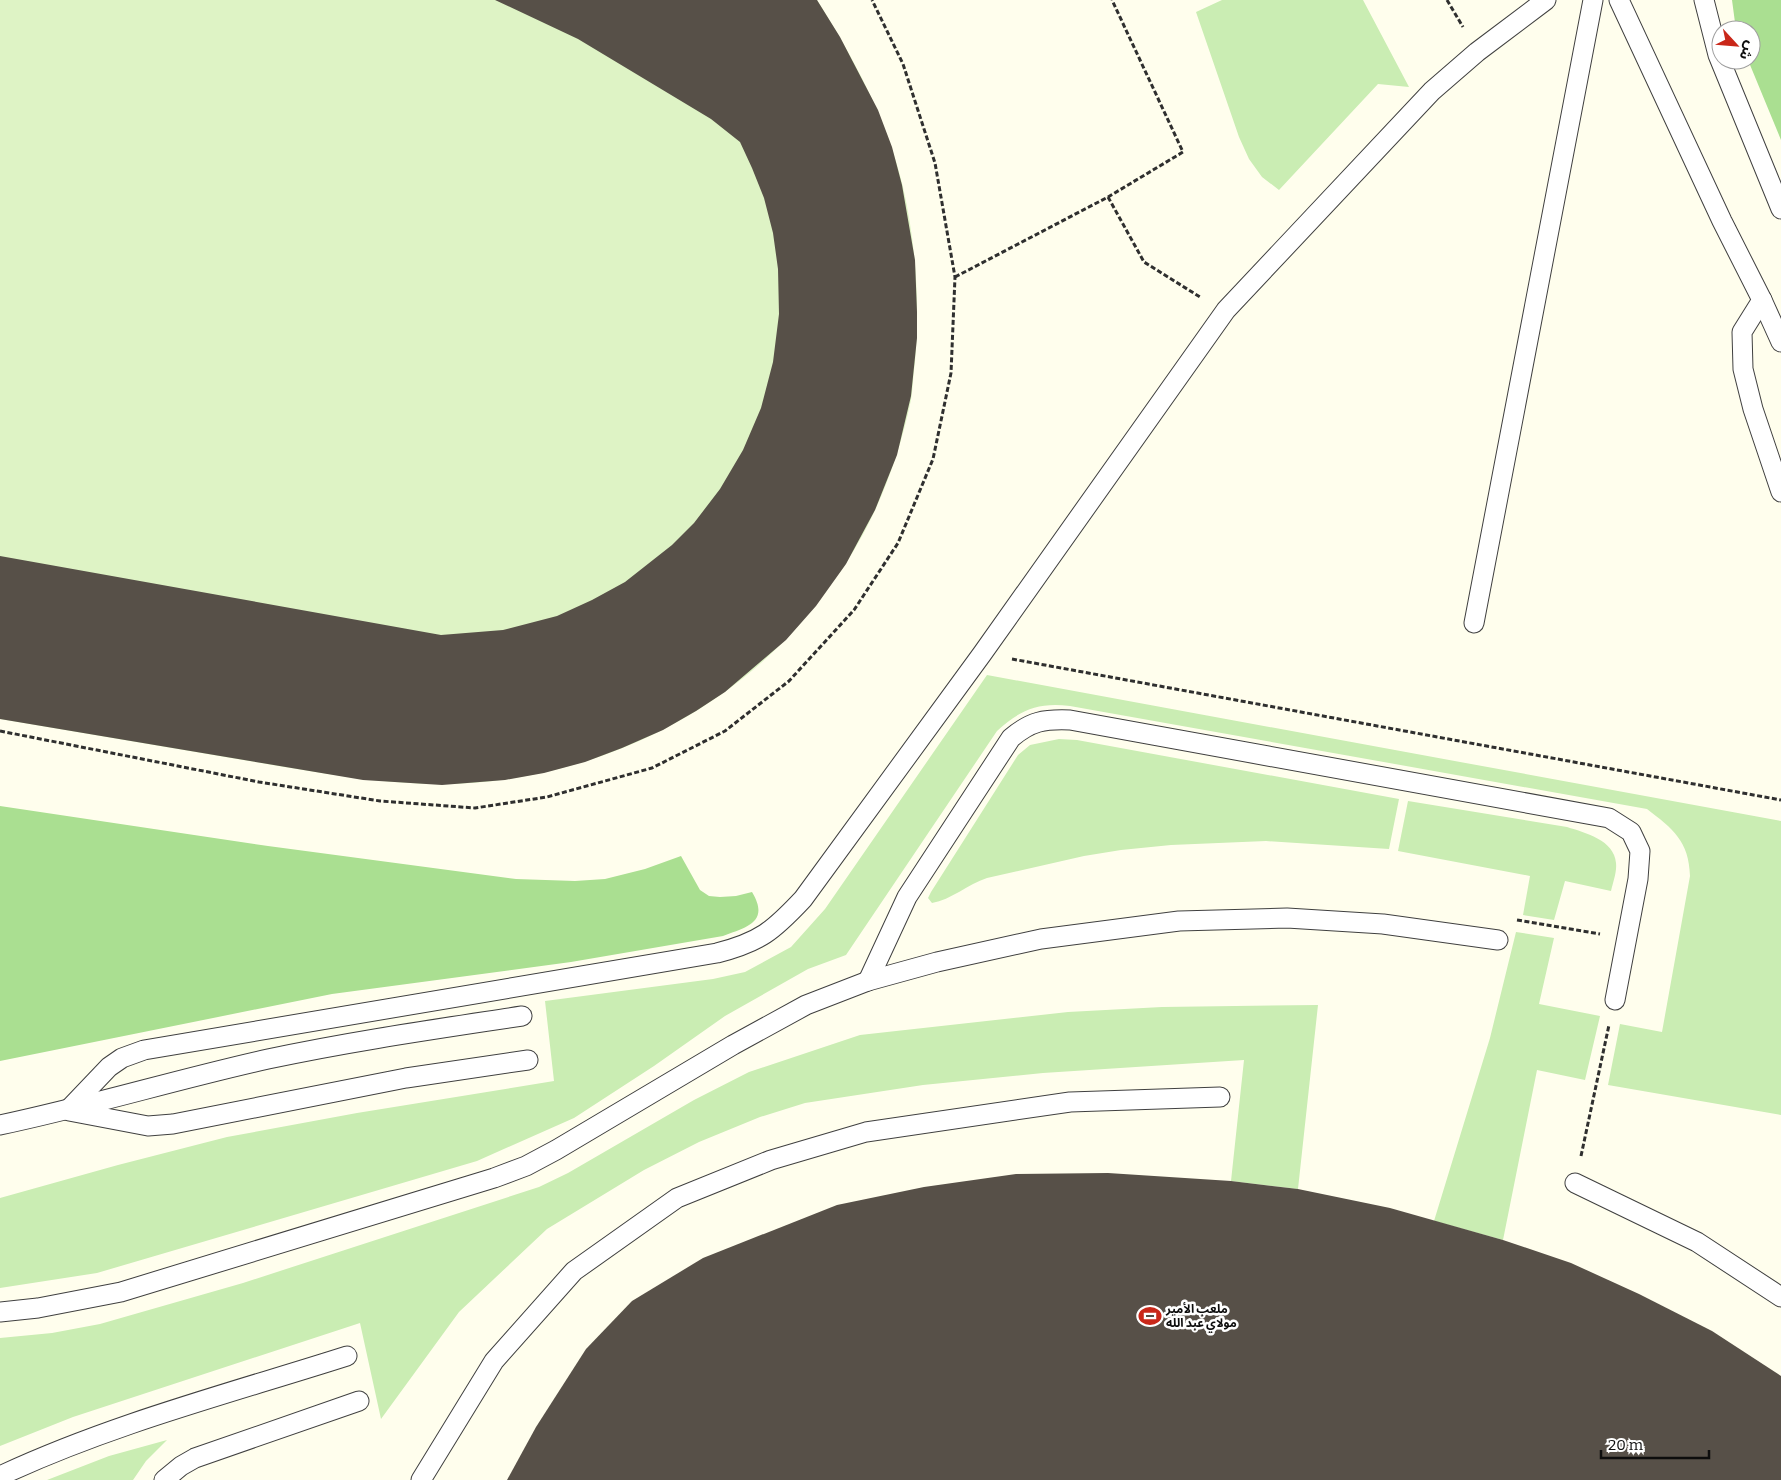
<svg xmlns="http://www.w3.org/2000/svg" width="1781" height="1480" font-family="Bitter,'Noto Sans Arabic',serif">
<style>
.green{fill:#caedb3}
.forest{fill:#aadf91}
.pitch{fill:#def3c5}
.building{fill:#575048}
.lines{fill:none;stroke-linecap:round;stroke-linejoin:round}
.service-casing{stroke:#404040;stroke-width:21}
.path{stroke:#2f2f2f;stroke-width:3;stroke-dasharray:5 2.5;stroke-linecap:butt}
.service{stroke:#fff;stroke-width:19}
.labels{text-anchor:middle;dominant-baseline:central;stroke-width:5;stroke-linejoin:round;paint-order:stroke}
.poi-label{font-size:12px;font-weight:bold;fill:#0d0d0d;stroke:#fff;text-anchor:start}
</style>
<rect width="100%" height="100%" fill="#fffeed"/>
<g class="green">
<path d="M1222,0h141l46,87 -31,-3 -99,106 -17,-13 -13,-18 -10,-22 -43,-125z"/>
<path d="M987,675l794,146v294l-173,-30 12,-61 42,8 28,-156c-1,-35 -17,-47 -43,-67l-577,-103c-32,-4 -50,4 -73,25l-151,224 -38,14 -83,47 -71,50 -80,52 -97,43 -380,112 -97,15v-90l118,-33 109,-28 130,-24 197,-32 -9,-80 168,-22 32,-7 46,-25 34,-38z"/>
<path d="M1059,739l18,1 322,59 -10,50 -123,-8 -95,4 -50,5 -37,6 -97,22c-19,6 -36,22 -55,25l-4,-5 3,-6 87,-137 12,-10z"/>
<path d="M1408,801l159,26c19,6 47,13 49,36 1,9 -3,19 -5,28l-46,-10 -11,39 -31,-5 7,-39 -132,-25z"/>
<path d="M1516,932l38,6 -15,66 61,12 -15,64 -48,-10 -34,170 -69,-19 56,-183z"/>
<path d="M1318,1005l-20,184 -67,-8 13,-121 -201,13 -120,12 -118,18 -45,14 -61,25 -55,28 -97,59 -88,83 -78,107 -21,-96 -287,94 -73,29v-108l52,-5 48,-9 143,-41 296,-96 29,-14 126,-73 55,-28 111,-37 208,-23 94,-5z"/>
<path d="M167,1440l-21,21 -13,19h-86l62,-24z"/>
</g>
<g class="forest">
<path d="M1732,0h49v140l-33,-80h3v-30h-15z"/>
<path d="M0,806l268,40 248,33 59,2 30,-2 40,-10 36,-13 19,34 9,6 11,1 16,-1 16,-4c18,30 -5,35 -29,44l-152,26 -239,32 -332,67z"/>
</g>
<path class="pitch" d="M0,0h817c37,59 70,119 86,187 13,57 17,117 12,175 -2,13 -2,26 -4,38 -12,57 -33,114 -65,163 -8,13 -19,25 -28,36 -11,14 -21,30 -34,42 -73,75 -173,123 -276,138 -87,14 -173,-4 -259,-18 -83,-14 -166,-28 -249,-42z"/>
<g class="building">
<path d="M495,0h322l23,37 38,73 14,37 10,38 13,75 2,52v26l-6,58 -14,59 -22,55 -29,54 -30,42 -30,34 -61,52 -29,19 -33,19 -41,18 -37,14 -41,11 -39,7 -63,5 -79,-5 -363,-61v-163l441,79 62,-5 54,-14 35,-16 33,-18 47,-37 22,-22 26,-34 23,-39 18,-42 12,-46 6,-48 -1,-45 -5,-36 -9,-35 -12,-30 -12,-26 -29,-23 -133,-80z"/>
<path d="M1108,1173l123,8 67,8 92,19 113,32 68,23 68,31 73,37 69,45v104h-1274l29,-53 50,-78 46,-48 71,-43 134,-53 87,-18 92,-13z"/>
</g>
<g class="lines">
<defs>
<g id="service">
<path d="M1619,0l103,221 40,79 19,42"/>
<path d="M1704,0l14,55 63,154"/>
<path d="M1762,300l-20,32 1,37 10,40 28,83"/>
<path d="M1474,623l119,-623"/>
<path d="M868,981l39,-84 104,-159c20,-17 33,-19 59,-18l539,98 22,14 9,19 -2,28 -23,121"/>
<path d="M68,1110l41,-43 13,-9 22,-8 573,-97c43,-11 56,-22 86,-54l179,-245 244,-344 206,-219 45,-39 69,-52"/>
<path d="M69,1111l79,15 25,-2 233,-46 122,-18"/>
<path d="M0,1125c90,-19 178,-46 268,-66 84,-18 169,-30 254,-43"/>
<path d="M1575,1183l122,59 84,55"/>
<path d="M0,1312l38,-4 83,-16 373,-114 32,-12 30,-16 177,-105 73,-40 62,-24 69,-19 104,-23 138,-18 108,-3 96,6 115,16"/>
<path d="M0,1476c111,-52 231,-83 347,-120"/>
<path d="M164,1480l17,-14 14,-8 164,-57"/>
<path d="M421,1480l73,-119 80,-90 103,-73 94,-38 95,-28 204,-30 150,-5"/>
</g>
</defs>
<use href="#service" class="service-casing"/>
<g class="path">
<path d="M1447,0l16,27"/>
<path d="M1108,197l36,65 56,35"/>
<path d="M955,277l153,-80 75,-45 -71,-152"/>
<path d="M1012,659l769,141"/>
<path d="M0,731l259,51 121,19 95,7 72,-11 105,-29 73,-37 64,-50 65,-71 44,-67 35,-84 18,-86 4,-96 -20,-114 -32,-99 -31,-64"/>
<path d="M1517,920l83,14"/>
<path d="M1581,1156l28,-131"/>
</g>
<use href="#service" class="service"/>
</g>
<defs>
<symbol id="stadium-bare" viewBox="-9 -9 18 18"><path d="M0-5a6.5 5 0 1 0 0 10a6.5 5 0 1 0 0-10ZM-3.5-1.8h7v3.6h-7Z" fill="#c92719" stroke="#fff" stroke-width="2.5" paint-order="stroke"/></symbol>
</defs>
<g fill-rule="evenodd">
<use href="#stadium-bare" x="1134" y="1300" width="32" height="32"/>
</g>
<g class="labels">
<g class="poi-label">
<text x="1166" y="1309">ملعب الأمير<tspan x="1166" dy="14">مولاي عبد الله</tspan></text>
</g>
</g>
<g transform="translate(1736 45) rotate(116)"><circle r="24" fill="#ffffff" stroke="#9e9e9e"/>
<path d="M0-4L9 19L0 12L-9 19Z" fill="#c92719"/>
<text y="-8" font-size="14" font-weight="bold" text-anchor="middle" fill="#0d0d0d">ش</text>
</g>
<path d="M1601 1450v8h108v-8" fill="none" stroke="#0d0d0d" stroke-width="2.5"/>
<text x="1608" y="1450" font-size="15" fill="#0d0d0d" stroke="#ffffff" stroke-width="4" paint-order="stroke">20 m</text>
</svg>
